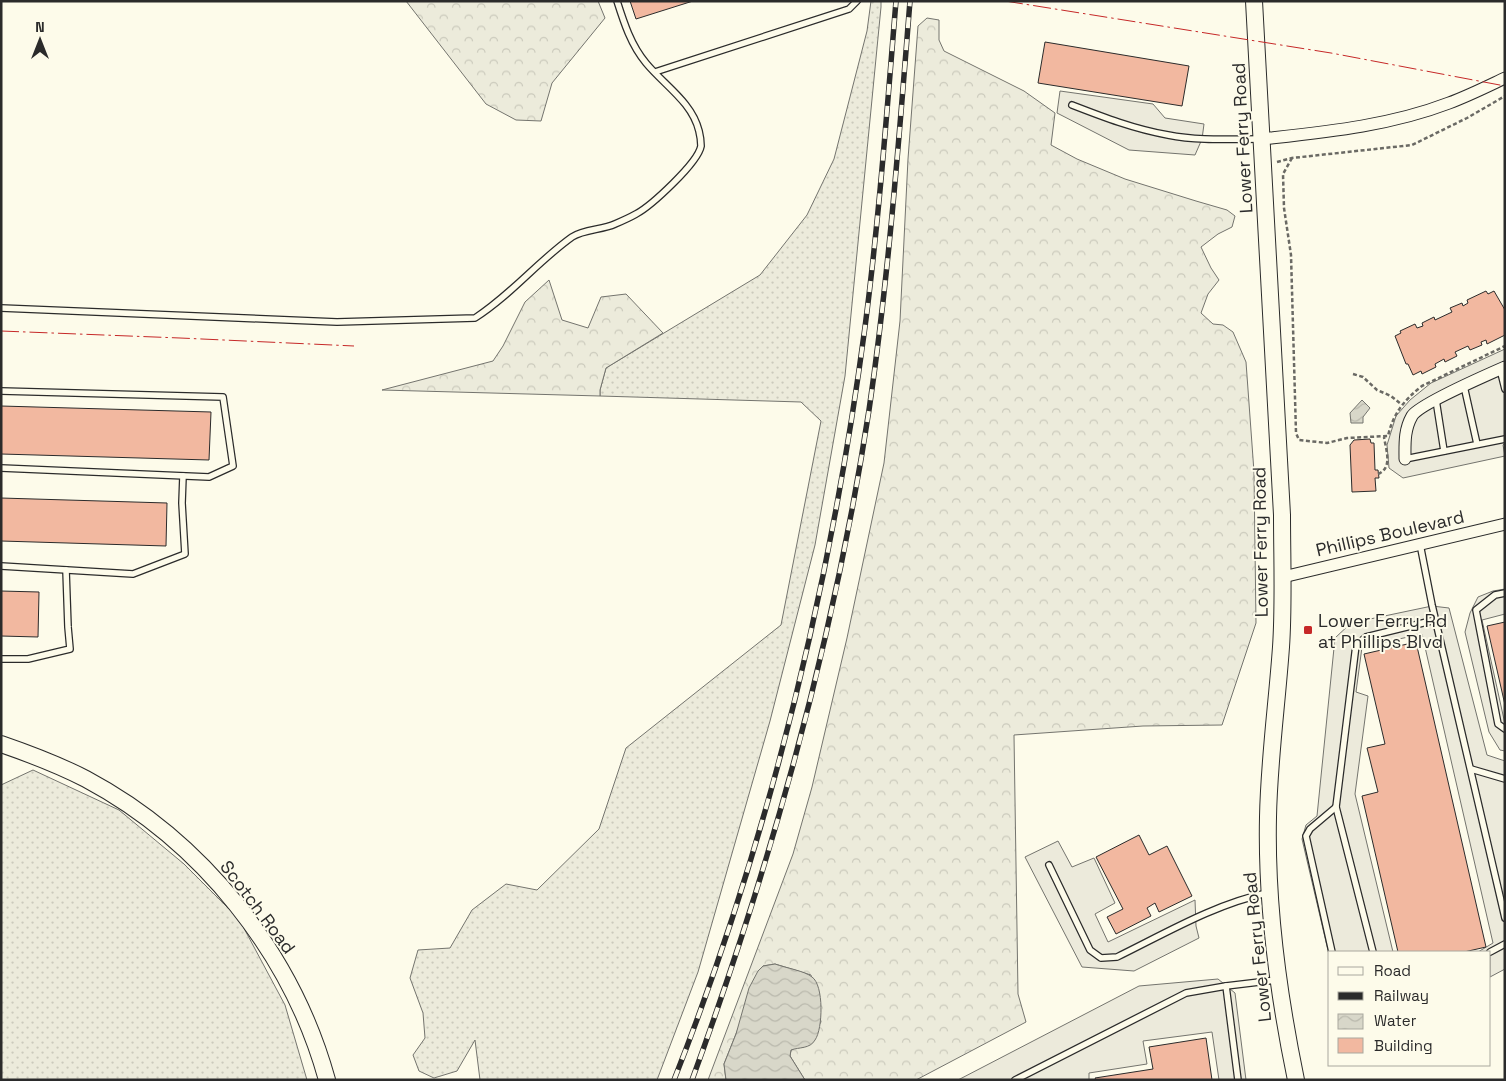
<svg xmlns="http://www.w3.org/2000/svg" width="1506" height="1081" font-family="'Space Grotesk',sans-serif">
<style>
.grass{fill:url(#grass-dots);stroke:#74746e}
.forest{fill:url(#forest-crowns);stroke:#74746e}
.parking{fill:#eceadb;stroke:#74746e}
.water{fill:url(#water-waves);stroke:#74746e}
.building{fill:#f2b8a0;stroke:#2b2b2b}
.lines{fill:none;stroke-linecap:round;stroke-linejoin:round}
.lane-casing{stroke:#2b2b2b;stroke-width:8}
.street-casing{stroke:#2b2b2b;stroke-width:13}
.secondary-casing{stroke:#2b2b2b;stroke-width:18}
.path{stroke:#6a6964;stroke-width:2.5;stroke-dasharray:4 2.5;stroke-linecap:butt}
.lane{stroke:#fdfbea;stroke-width:5.5}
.street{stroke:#fdfbea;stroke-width:11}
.secondary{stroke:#fdfbea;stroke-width:16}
.rail-casing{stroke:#2b2b2b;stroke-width:5.5}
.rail{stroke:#fdfbea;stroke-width:4;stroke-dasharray:11;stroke-linecap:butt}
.power{stroke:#c62828;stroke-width:1;stroke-dasharray:18 4 2.5 4;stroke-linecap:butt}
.poi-dot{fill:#c62828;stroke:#fdfbea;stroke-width:2}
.labels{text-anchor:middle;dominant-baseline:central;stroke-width:4;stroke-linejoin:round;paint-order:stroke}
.street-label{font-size:18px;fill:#2b2b2b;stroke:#fdfbea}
.poi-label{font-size:18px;fill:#2b2b2b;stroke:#fdfbea;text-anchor:start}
</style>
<defs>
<pattern id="grass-dots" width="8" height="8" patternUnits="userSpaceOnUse" patternTransform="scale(1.25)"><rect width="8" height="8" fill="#ecebdb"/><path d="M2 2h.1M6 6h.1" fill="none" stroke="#cbcabc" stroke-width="1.8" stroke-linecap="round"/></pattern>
<pattern id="forest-crowns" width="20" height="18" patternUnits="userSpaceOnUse" patternTransform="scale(1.25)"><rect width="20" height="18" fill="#ecebdb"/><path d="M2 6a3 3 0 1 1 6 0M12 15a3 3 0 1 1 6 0" fill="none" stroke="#cbcabc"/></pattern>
<pattern id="water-waves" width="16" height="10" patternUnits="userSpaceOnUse" patternTransform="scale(1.25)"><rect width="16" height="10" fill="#d8d7c9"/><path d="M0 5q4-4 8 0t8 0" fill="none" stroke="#bab9ad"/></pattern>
</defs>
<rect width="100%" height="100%" fill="#fdfbea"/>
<g class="grass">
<path d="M871,1h10v6l-36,369 -30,169 -45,176 -72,251 -41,108h-177l-5,-40 -18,31 -23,7 -15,-7 -6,-16 12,-17 -2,-25 -13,-35 8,-28 32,-2 22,-38 34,-26 31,6 62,-61 27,-81 155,-123 40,-204 -20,-19 -201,-6v-6l6,-22 154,-93 47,-60 27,-56 33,-128z"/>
<path d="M33,770l86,40 65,54 55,55 46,86 22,75h-306v-295z"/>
</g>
<g class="forest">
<path d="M406,1h192l7,17 -53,65 -11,38 -25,-1 -30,-16z"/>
<path d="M927,18l12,2v20l5,11 80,40 31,22 -4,32 26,14 48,20 71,22 31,9 8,6 -3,11 -14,7 -17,13 10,21 8,12 -11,14 -7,19 12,11 10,1 10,7 13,30 8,110 2,151 -34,102 -79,1 -129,9 4,259 8,28 -110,58h-111l-15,-24 1,-6 6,-3h7l17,-25 -10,-47 -36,-11 -12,2 -39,98 2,16h-18l85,-226 19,-67 35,-149 37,-175 16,-142 8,-162 10,-133z"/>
<path d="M549,280l13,40 26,8 13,-31 25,-3 37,39 -57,35 -6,22v6l-218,-6 111,-29 10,-15 22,-44z"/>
</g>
<g class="parking">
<path d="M1060,91l93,13 12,14 39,6 -2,15 -7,16 -66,-5 -72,-37z"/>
<path d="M1505,349v94l-2,2 2,11 -102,22 -14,-10 -2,-23 9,-29 14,-16 21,-17z"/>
<path d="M1505,589v25l-23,6 23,104v27l-5,-1 -11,-18 -24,-100 5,-19 8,-16 15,-6z"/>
<path d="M1432,606l17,2 38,147 18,6v208l-15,8v-25h-12l15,-9 -71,-309 -60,13 -6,45 12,4 -13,98 38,158h-63v7l-28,-120 4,-14 11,-9 18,-178 16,-15z"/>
<path d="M1058,841l14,26 22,-9 21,45 -20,11 13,28 87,-42 1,26 3,12 -65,33 -52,-4 -57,-110z"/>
<path d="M1218,979l17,14 11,87h-27l-7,-48 -69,9 4,23 -58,9v7h-131l181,-94z"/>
</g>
<g class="water">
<path d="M1362,400l8,8 -7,9v6h-12l-1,-10z"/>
<path d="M775,964c11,4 30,7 37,13 12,8 11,52 3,63 -5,9 -16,7 -24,10l-1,6 15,24h-79l-2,-16 12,-30 13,-46 9,-17 5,-5z"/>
</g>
<g class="building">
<path d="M630,1h63l-57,18z"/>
<path d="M1045,42l144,24 -7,40 -144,-23z"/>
<path d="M1486,291l2,3 6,-3 11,19v25l-18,9 -1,-4 -5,2 1,3 -12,5 -2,-4 -13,6 2,4 -12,6 -1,-3 -9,5 1,3 -14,7 -1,-3 -8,4 -5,-11h-2l-11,-28 6,-3 -1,-2 15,-7 2,4 6,-2 -1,-3 12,-6 1,3 17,-8 -2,-4 12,-5 1,3 5,-3 -1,-3z"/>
<path d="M1,406l210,6 -2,48 -208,-6z"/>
<path d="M1370,439l1,4h3l1,27h3l1,8h-4l1,13 -24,1 -2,-47 4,-5z"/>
<path d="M1,498l166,5 -1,43 -165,-5z"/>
<path d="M1,591l38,1 -1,45 -37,-1z"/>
<path d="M1505,622v83l-18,-79z"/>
<path d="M1416,642l70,305 -22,5h-66l-36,-156 16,-4 -11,-44 18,-4 -21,-90z"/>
<path d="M1139,835l10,20 18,-9 25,50 -33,16 -4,-9 -8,5 4,8 -35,18 -9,-17 16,-8 -27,-52z"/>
<path d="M1206,1038l6,42h-116l-1,-2 58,-9 -4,-22z"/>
</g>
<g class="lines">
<defs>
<g id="lane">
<path d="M655,72l194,-63 8,-8"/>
<path d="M1072,105c31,12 62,24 96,30 30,6 62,4 92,4"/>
<path d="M1,308l336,14 138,-4c36,-23 62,-56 97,-81 12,-8 30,-7 43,-13 7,-3 14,-6 21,-10 15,-8 62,-51 65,-68 0,-4 -1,-11 -2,-15 -7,-29 -35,-46 -53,-68 -15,-18 -22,-40 -29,-62"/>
<path d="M1500,369l5,20"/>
<path d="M1464,386l13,58"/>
<path d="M1,391l222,6 10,69 -24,11 -208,-9"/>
<path d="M1436,400l8,51"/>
<path d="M1405,459l100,-20"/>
<path d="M1420,544l12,61 73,313"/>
<path d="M1,566l132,8 52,-20 -3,-51 1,-27"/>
<path d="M1505,593l-10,2 -19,15 22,114 7,5"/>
<path d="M1,659h27l42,-10 -2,-22 -2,-57"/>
<path d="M1471,769l34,10"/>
<path d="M1336,807l37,145"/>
<path d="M1049,865l41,85 11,8 16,-1c49,-24 98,-53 150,-64"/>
<path d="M1332,952l-26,-116 4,-7 26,-22 20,-162 10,-8 69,-17"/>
<path d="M1490,952l15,-8"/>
<path d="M1226,986l51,-6"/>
<path d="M1015,1080l171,-87 40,-7 12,94"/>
</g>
<g id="street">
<path d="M1262,139c63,-7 127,-13 187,-36 19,-7 37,-16 56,-25"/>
<path d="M1405,459c0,-15 -1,-29 7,-43 6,-11 77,-42 93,-49"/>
<path d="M1283,577l222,-53"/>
</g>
<g id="secondary">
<path d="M1254,1l28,514c0,44 2,88 -1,132 -4,57 -12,113 -13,170 -2,89 10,176 28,263"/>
<path d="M1,744c29,10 58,21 85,35 116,62 206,174 241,301"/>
</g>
</defs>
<use href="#lane" class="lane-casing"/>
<use href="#street" class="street-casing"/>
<use href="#secondary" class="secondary-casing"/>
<g class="path">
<path d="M1292,158l-9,16 1,34 7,47 5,178 3,7 28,3 20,-5 41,-2c5,-22 16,-36 34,-50l83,-40"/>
<path d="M1277,162l15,-4 120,-13 55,-27 38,-22"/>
<path d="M1244,168l6,-1"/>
<path d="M1353,374l10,3 14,13 14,6 10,8"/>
<path d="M1378,474c15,-6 8,-24 6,-37"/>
</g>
<use href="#lane" class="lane"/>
<use href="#street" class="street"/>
<use href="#secondary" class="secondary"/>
<defs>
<g id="rail">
<path d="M674,1080c95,-241 157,-497 191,-753 14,-108 22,-217 31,-326"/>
<path d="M692,1080c80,-218 142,-441 177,-670 20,-136 30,-272 41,-409"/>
</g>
</defs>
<use href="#rail" class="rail-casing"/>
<use href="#rail" class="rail"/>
<g class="power">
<path d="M1005,1l326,52 174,33"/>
<path d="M1,331l179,7 174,8"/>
</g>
</g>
<rect class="poi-dot" x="1303" y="625" width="10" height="10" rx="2.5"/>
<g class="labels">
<g class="street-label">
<text transform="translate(1242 138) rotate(-93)">Lower Ferry Road</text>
<text transform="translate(1390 533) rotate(-13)">Phillips Boulevard</text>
<text transform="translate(1260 542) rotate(-91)">Lower Ferry Road</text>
<text transform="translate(258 907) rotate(53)">Scotch Road</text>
<text transform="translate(1257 947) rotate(-96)">Lower Ferry Road</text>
</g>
<g class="poi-label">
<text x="1318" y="620">Lower Ferry Rd<tspan x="1318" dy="21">at Phillips Blvd</tspan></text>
</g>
</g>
<rect width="1506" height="1081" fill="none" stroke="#2b2b2b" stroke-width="5"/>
<rect x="1328" y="951" width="162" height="115" fill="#fdfbea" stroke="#a9a89e"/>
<rect x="1338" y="967" width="25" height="8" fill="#fdfbea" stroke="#a9a89e"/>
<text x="1374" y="976" font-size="15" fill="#2b2b2b">Road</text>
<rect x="1338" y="992" width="25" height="8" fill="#2b2b2b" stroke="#a9a89e"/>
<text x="1374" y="1001" font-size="15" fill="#2b2b2b">Railway</text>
<rect x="1338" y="1014" width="25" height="15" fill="url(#water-waves)" stroke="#a9a89e"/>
<text x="1374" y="1026" font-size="15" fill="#2b2b2b">Water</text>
<rect x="1338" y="1038" width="25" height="15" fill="#f2b8a0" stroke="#a9a89e"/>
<text x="1374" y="1051" font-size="15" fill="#2b2b2b">Building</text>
<g transform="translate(40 40)" stroke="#fdfbea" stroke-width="4" paint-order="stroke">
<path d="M0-4L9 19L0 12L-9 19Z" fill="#2b2b2b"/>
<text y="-8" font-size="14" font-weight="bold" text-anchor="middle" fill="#2b2b2b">N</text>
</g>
</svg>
